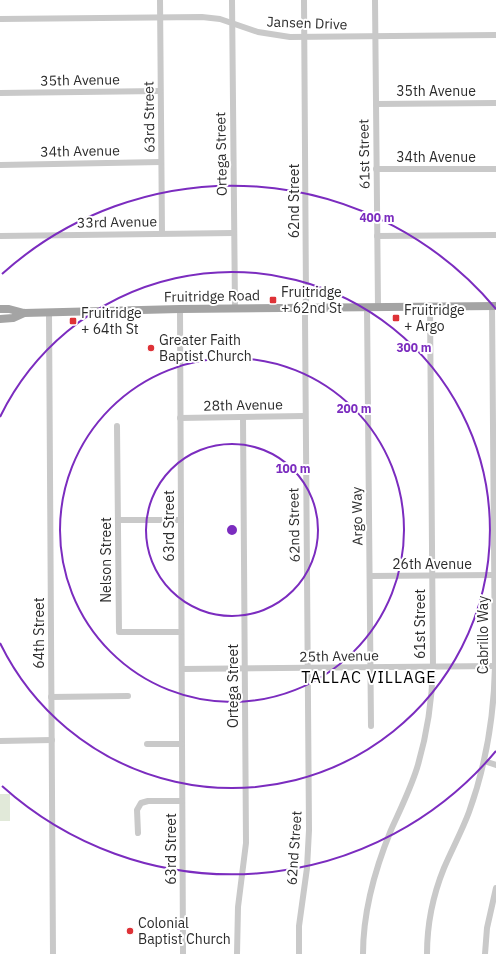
<svg xmlns="http://www.w3.org/2000/svg" width="496" height="954" font-family="'IBM Plex Sans',sans-serif">
<style>
.green{fill:#e1e9d9}
.lines{fill:none;stroke-linecap:round;stroke-linejoin:round}
.minor{stroke:#c9c9c9;stroke-width:6}
.major{stroke:#a4a4a4;stroke-width:8}
.ring{fill:none;stroke:#7b2cbf;stroke-width:2}
.poi-dot{fill:#de3237;stroke:#fff;stroke-width:1.5}
.labels{text-anchor:middle;dominant-baseline:central;stroke-width:4;stroke-linejoin:round;paint-order:stroke}
.street-label{font-size:14px;fill:#2c2c2c;stroke:#fff}
.poi-label{font-size:14px;fill:#2c2c2c;stroke:#fff;text-anchor:start}
.quarter-label{font-size:16px;letter-spacing:1px;fill:#000;stroke:#fff}
.centre{fill:#7b2cbf;stroke:#fff;stroke-width:2}
.ring-label{font-size:12px;text-anchor:middle;font-weight:bold;fill:#7b2cbf;stroke:#fff;stroke-width:4;stroke-linejoin:round;paint-order:stroke}
</style>
<rect width="100%" height="100%" fill="#fff"/>
<rect class="green" x="0" y="794" width="10" height="27"/>
<g class="lines">
<g class="minor">
<path d="M160,0l2,233"/>
<path d="M232,0l3,308"/>
<path d="M375,0l3,307"/>
<path d="M0,19l202,-2 18,2 38,13 32,5 206,-2"/>
<path d="M0,93l160,-2"/>
<path d="M376,104l120,-1"/>
<path d="M0,165l161,-3"/>
<path d="M376,169h120"/>
<path d="M0,236l234,-3"/>
<path d="M377,236l119,-1"/>
<path d="M367,307l4,419"/>
<path d="M180,309l3,645"/>
<path d="M49,313l4,641"/>
<path d="M180,418l125,-2"/>
<path d="M117,426l2,206h62"/>
<path d="M118,520h63"/>
<path d="M370,576l124,-1"/>
<path d="M182,669l314,-3"/>
<path d="M51,697l77,-1"/>
<path d="M0,741l52,-1"/>
<path d="M147,744h35"/>
<path d="M484,761l12,4"/>
<path d="M138,833l-1,-23 4,-7 7,-2h34"/>
<path d="M237,954l1,-47 8,-64 -3,-426"/>
<path d="M299,954v-28l8,-58 2,-38 -4,-513 1,-19 -2,-298"/>
<path d="M363,954c0,-42 12,-85 28,-124 9,-20 19,-40 26,-62 10,-33 15,-67 16,-101l-3,-360"/>
<path d="M427,954c0,-29 6,-59 17,-86 8,-19 18,-37 25,-56 17,-47 25,-96 26,-146l-3,-360"/>
<path d="M485,954l2,-26 9,-40"/>
</g>
<g class="major">
<path d="M0,309h9l15,4 156,-4 316,-3"/>
<path d="M0,319l13,-1 11,-5"/>
</g>
</g>
<g class="ring">
<circle cx="232" cy="530" r="86"/>
<circle cx="232" cy="530" r="172"/>
<path d="M0 417A258 258 0 1 1 0 643"/>
<path d="M496 751A344 344 0 0 1 2 786M2 274A344 344 0 0 1 496 309"/>
</g>
<g class="poi-dot">
<rect x="269" y="296" width="8" height="8" rx="2"/>
<rect x="392" y="314" width="8" height="8" rx="2"/>
<rect x="69" y="317" width="8" height="8" rx="2"/>
<circle cx="151" cy="348" r="4"/>
<circle cx="130" cy="931" r="4"/>
</g>
<g class="labels">
<g class="street-label">
<text transform="translate(307 23) rotate(2)">Jansen Drive</text>
<text transform="translate(80 80) rotate(-1)">35th Avenue</text>
<text x="436" y="91">35th Avenue</text>
<text transform="translate(149 117) rotate(-91)">63rd Street</text>
<text transform="translate(80 151) rotate(-1)">34th Avenue</text>
<text transform="translate(221 154) rotate(-91)">Ortega Street</text>
<text transform="translate(364 154) rotate(-91)">61st Street</text>
<text x="436" y="157">34th Avenue</text>
<text transform="translate(294 201) rotate(-90)">62nd Street</text>
<text transform="translate(117 222) rotate(-1)">33rd Avenue</text>
<text transform="translate(212 296) rotate(-1)">Fruitridge Road</text>
<text transform="translate(243 405) rotate(-1)">28th Avenue</text>
<text transform="translate(357 516) rotate(-91)">Argo Way</text>
<text transform="translate(294 525) rotate(-91)">62nd Street</text>
<text transform="translate(169 526) rotate(-90)">63rd Street</text>
<text transform="translate(106 560) rotate(-90)">Nelson Street</text>
<text x="432" y="564">26th Avenue</text>
<text transform="translate(420 624) rotate(-90)">61st Street</text>
<text transform="translate(39 633) rotate(-90)">64th Street</text>
<text transform="translate(483 635) rotate(-90)">Cabrillo Way</text>
<text transform="translate(339 656) rotate(-1)">25th Avenue</text>
<text transform="translate(233 686) rotate(-90)">Ortega Street</text>
<text transform="translate(294 848) rotate(-86)">62nd Street</text>
<text transform="translate(171 849) rotate(-90)">63rd Street</text>
</g>
<g class="poi-label">
<text x="281" y="292">Fruitridge<tspan x="281" dy="16">+ 62nd St</tspan></text>
<text x="404" y="310">Fruitridge<tspan x="404" dy="16">+ Argo</tspan></text>
<text x="81" y="313">Fruitridge<tspan x="81" dy="16">+ 64th St</tspan></text>
<text x="159" y="340">Greater Faith<tspan x="159" dy="16">Baptist Church</tspan></text>
<text x="138" y="923">Colonial<tspan x="138" dy="16">Baptist Church</tspan></text>
</g>
<g class="quarter-label">
<text x="369" y="677">TALLAC VILLAGE</text>
</g>
</g>
<circle cx="232" cy="530" r="6" class="centre"/>
<g class="ring-label">
<text x="377" y="222">400 m</text>
<text x="414" y="352">300 m</text>
<text x="354" y="413">200 m</text>
<text x="293" y="473">100 m</text>
</g>
</svg>
